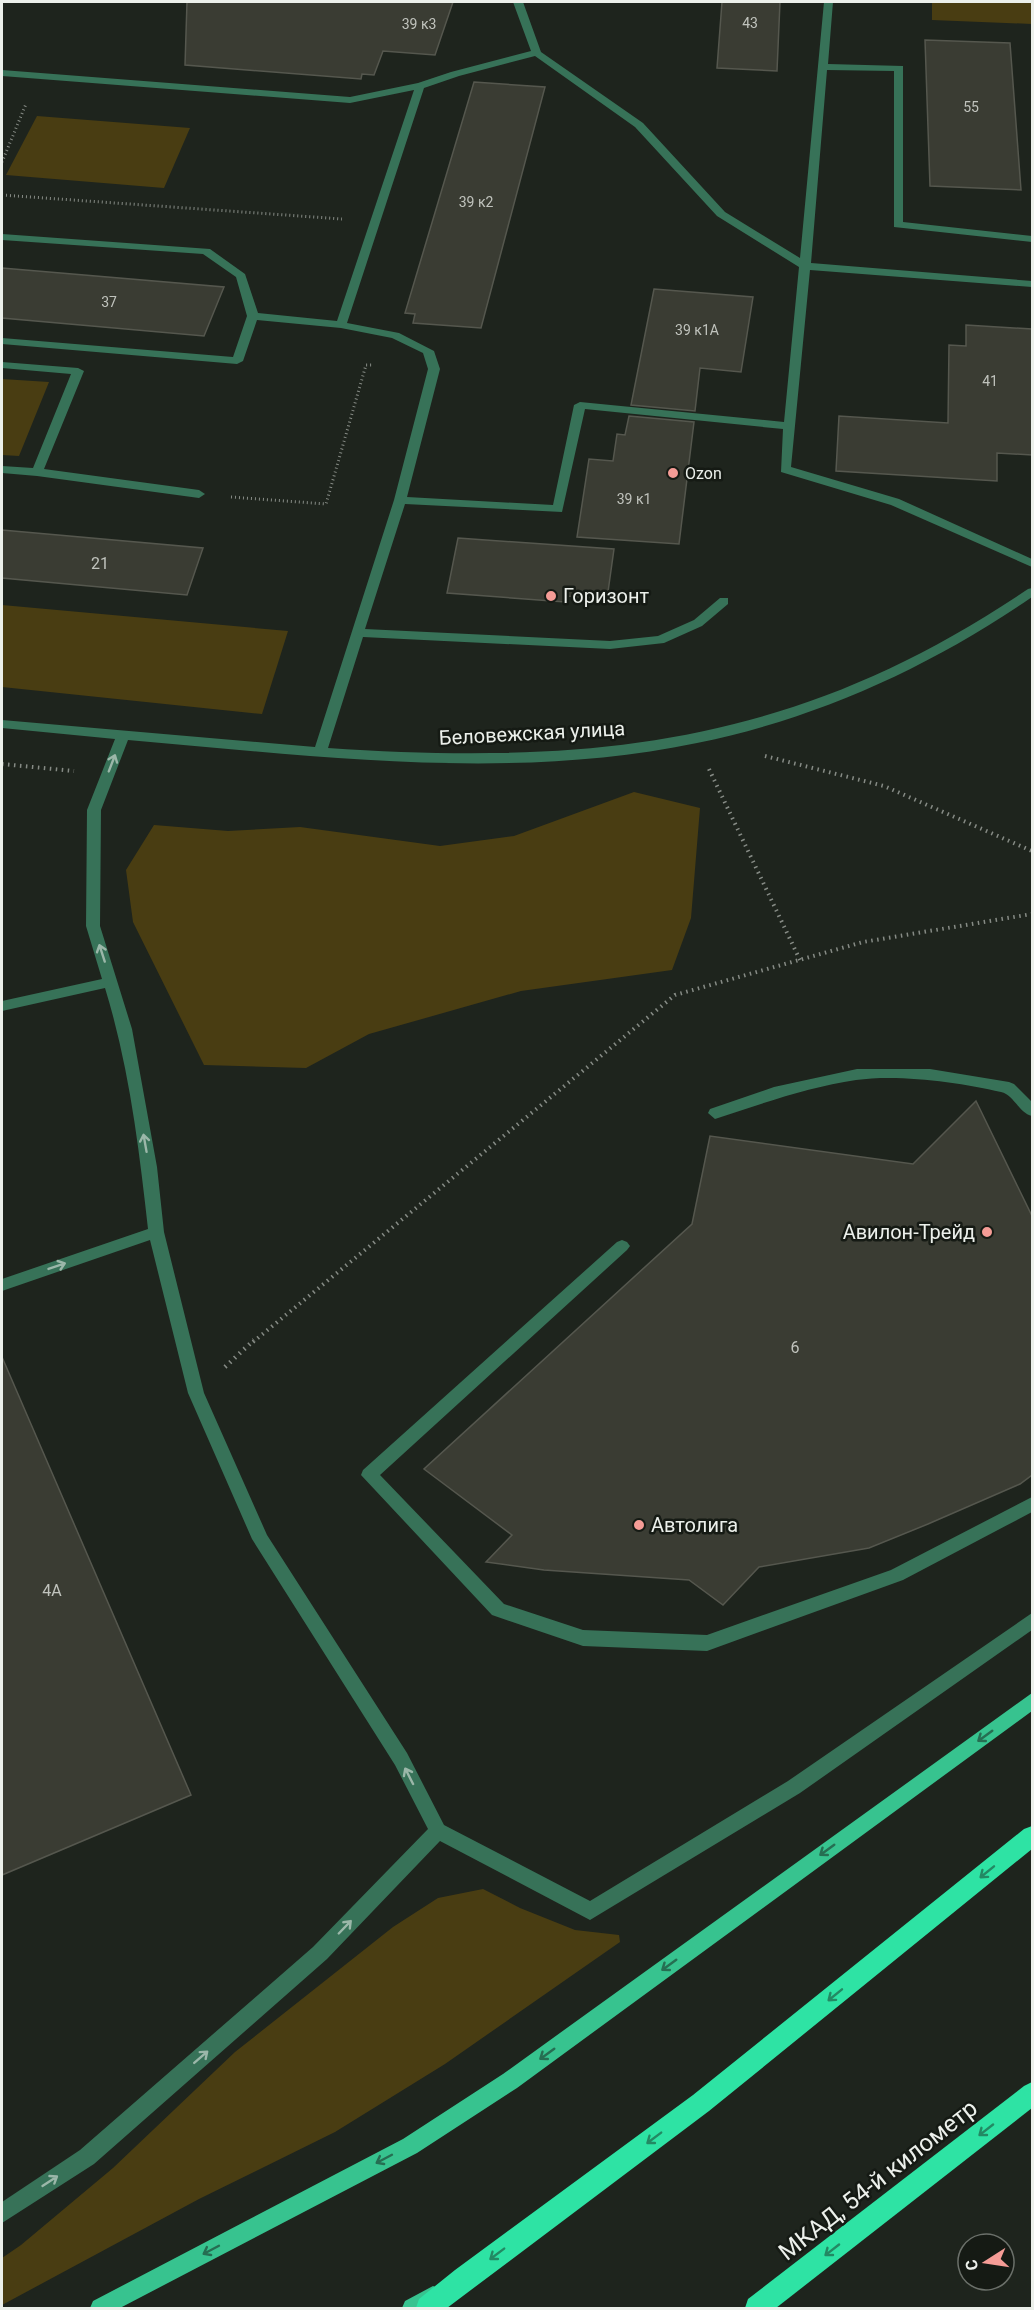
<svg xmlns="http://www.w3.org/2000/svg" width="1034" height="2310" font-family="Roboto,sans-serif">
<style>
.green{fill:#493d12}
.building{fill:#3a3c33;stroke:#55574e;stroke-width:1.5}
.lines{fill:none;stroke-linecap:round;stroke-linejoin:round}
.path-far2{stroke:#868b85;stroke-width:3;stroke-dasharray:1 3;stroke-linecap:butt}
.path-far1{stroke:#868b85;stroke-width:4;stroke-dasharray:1.5 4.5;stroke-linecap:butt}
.path{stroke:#868b85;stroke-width:4.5;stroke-dasharray:1.5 5;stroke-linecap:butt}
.minor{fill:#377258;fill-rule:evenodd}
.major{fill:#37c38f;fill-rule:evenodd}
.highway{fill:#2ee3a4;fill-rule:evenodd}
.oneway{stroke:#9bb7a9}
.oneway2{stroke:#266e52}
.oneway3{stroke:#238963}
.poi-dot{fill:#f59c96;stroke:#151a14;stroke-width:2}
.labels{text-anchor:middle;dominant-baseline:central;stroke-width:5;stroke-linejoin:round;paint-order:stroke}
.far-number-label{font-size:14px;fill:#c0c3bd}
.far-poi-label{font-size:16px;fill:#ecf0eb;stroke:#151a14;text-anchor:start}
.number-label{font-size:16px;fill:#c0c3bd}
.poi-label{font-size:20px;fill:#ecf0eb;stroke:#151a14;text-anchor:start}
.street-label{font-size:20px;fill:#ecf0eb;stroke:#151a14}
.near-street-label{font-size:24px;fill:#ecf0eb;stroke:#151a14}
</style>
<rect width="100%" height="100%" fill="#1e241d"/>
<g class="green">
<path d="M932,2h100v22l-100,-4z"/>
<path d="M37,116l153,12 -26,60 -158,-13z"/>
<path d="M2,379l47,3 -30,74 -17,-1z"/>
<path d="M2,605l286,26 -26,83 -260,-27z"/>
<path d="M634,792l66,16 -9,110 -19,52 -151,21 -152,43 -63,34 -102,-3 -71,-143 -7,-52 28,-45 74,6 72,-4 140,19 74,-10z"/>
<path d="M483,1889l37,19 55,22 44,5 1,7 -175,122 -110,68 -136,67 -197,106v-47l19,-13 92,-77 122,-116 158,-125 45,-29z"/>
</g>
<g class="building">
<path d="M187,2h266l-18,53 -52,-4 -9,24 -12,-1 -1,5 -176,-14z"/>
<path d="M722,2h58l-3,69 -60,-3z"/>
<path d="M925,40l85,3 11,147 -91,-4z"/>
<path d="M474,82l71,5 -64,241 -68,-5 2,-9 -10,-1z"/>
<path d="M2,268l222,19 -20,49 -202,-18z"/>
<path d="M654,289l99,8 -12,75 -41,-4 -5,43 -64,-6z"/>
<path d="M966,325l66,4v126l-35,-2v28l-161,-10 3,-55 109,7 1,-78 17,1z"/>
<path d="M629,416l65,6 -15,122 -102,-7 12,-78 24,2 4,-27 8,1z"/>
<path d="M2,530l201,18 -16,47 -185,-17z"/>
<path d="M458,538l156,11 -7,50 -41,-3 -1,6 -118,-9z"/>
<path d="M976,1101l56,115v259l-12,9 -92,40 -59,24 -110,19 -36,38 -34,-25 -145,-10 -58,-8 26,-27 -88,-66 268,-245 18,-88 203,28z"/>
<path d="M2,1357l189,438 -189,80z"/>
</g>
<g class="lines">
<g class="path-far2">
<path d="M2,162l24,-58"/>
<path d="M2,195l340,24"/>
<path d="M231,497l95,7 40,-139h7"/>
</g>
<g class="path-far1">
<path d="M765,756l119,30 148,65"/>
<path d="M2,764l72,7"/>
<path d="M709,769l91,191"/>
<path d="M253,1342l422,-347 188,-53 169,-28"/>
</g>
<path class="path" d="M225,1367l29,-27"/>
<g class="minor">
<path d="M513,2h10l18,50 102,71 82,89 75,46 24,-256h9l-5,62 75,2v156l129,14v6l-138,-15v-156l-67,-1 -16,193 221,18v6l-222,-17 -19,197 108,32 133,60v8l-141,-62 -110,-33 2,-43 -198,-20 -23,103 -157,-8 -40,125 245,12 48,-5 36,-16 26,-22h8v6l-26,22 -38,17 -54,6 -247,-12 -35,111c269,18 471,-4 700,-159l4,-1v9c-102,70 -213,121 -335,146 -187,39 -381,13 -569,-3l-27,70 -1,116 32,103 25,138 7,65 40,161 63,142 140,218 37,72 146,76 198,-120 244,-168v17l-232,163 -210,127 -150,-79 -113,118 -233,205 -92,59v-21l78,-52 233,-203 115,-118 -33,-64 -143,-226 -64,-146 -38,-153 -148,51v-12l146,-50c-9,-81 -19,-163 -43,-241l-103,23v-10l100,-22 -16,-53 1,-116 28,-71 -113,-11v-8l313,27 79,-247 34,-131 -5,-16 -31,-15 -51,-10 -84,-8 -14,41 -6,3 -235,-20v-6l231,19 14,-41 -11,-39 -33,-23 -201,-14v-6l208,15 35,25 13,39 79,8 77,-231 -64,13 -348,-27v-6l348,27 68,-14 33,-11 80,-21zM535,56l100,71 82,89 82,51 -15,155 -204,-20 -6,3 -21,100 -146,-8 33,-128 -6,-18 -35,-18 -52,-10 77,-235 35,-12z"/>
<path d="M2,362l76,6 6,3 -40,98 155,21 6,4 -6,4 -162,-22 -35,-3v-7l31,2 38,-94 -69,-6z"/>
<path d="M857,1069h73l79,13 5,2 18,18v14c-13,-3 -18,-21 -31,-24 -42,-10 -103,-18 -145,-12 -48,7 -95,24 -141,39l-7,-6 2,-4 64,-22z"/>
<path d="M622,1240l5,2 3,4 -3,4 -247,225 124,129 79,26 124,5 184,-65 141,-73v15l-129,68 -196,71 -124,-5 -91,-31 -131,-140 2,-5 254,-228z"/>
</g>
<g class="major">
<path d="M1032,1693v18l-515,377 -100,65 -297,155h-30l3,-7 310,-162 100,-65z"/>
<path d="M433,2286l7,3 3,7c-7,14 -25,12 -41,12l3,-7z"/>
</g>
<g class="highway">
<path d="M1032,1826v23l-323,262 -262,197h-31l3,-9 36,-29 238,-175 331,-266z"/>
<path d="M1032,2082v26l-256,200h-31l3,-9 276,-213z"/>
</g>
</g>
<defs><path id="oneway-shaft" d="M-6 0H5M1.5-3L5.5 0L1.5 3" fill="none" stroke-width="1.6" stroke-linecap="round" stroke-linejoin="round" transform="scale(1.5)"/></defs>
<g class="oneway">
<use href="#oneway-shaft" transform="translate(112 763) rotate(-69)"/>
<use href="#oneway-shaft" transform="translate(102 953) rotate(-108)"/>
<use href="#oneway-shaft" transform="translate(145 1143) rotate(-100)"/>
<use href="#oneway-shaft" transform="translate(57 1266) rotate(-19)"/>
<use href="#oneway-shaft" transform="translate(409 1776) rotate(-117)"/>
<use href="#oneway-shaft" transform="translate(345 1927) rotate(-46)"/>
<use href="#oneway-shaft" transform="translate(201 2057) rotate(-41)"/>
<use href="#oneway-shaft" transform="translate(50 2181) rotate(-33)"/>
</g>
<g class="oneway2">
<use href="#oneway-shaft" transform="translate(985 1736) rotate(144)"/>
<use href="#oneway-shaft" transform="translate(827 1850) rotate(144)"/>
<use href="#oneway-shaft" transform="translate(669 1965) rotate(144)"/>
<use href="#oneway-shaft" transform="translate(547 2054) rotate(144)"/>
<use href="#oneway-shaft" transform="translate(384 2159) rotate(152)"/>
<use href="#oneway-shaft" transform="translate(211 2250) rotate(152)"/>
</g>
<g class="oneway3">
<use href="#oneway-shaft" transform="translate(987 1872) rotate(141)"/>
<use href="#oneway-shaft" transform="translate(835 1995) rotate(141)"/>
<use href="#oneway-shaft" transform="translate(986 2130) rotate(142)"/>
<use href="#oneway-shaft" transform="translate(654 2138) rotate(143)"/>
<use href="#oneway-shaft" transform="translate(832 2250) rotate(142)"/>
<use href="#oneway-shaft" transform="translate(497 2254) rotate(143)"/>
</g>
<g class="poi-dot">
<circle cx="673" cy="473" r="6"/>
<circle cx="551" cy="596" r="6"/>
<circle cx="987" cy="1232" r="6"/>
<circle cx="639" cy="1525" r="6"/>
</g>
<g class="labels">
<g class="far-number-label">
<text x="750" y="23">43</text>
<text x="419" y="24">39 к3</text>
<text x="971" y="107">55</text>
<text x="476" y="202">39 к2</text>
<text x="109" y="302">37</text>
<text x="697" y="330">39 к1А</text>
<text x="990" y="381">41</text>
<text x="634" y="499">39 к1</text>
</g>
<g class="far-poi-label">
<text x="685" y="473">Ozon</text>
</g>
<g class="number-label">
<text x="100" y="563">21</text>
<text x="795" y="1347">6</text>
<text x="52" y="1590">4А</text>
</g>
<g class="poi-label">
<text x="563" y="596">Горизонт</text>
<text x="975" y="1232" text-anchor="end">Авилон-Трейд</text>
<text x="651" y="1525">Автолига</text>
</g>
<g class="street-label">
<text transform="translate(532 733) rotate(-3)">Беловежская улица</text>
</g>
<g class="near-street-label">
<text transform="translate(878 2180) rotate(-38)">МКАД, 54-й километр</text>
</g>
</g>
<rect width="1034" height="2310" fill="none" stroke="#ecf0eb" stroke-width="6"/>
<g transform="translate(986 2262) rotate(258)"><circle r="28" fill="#151a14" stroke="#6b706a" stroke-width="1.5"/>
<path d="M0-4.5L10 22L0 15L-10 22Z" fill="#f59c96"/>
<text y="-9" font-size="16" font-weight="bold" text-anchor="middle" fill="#ecf0eb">С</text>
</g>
</svg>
